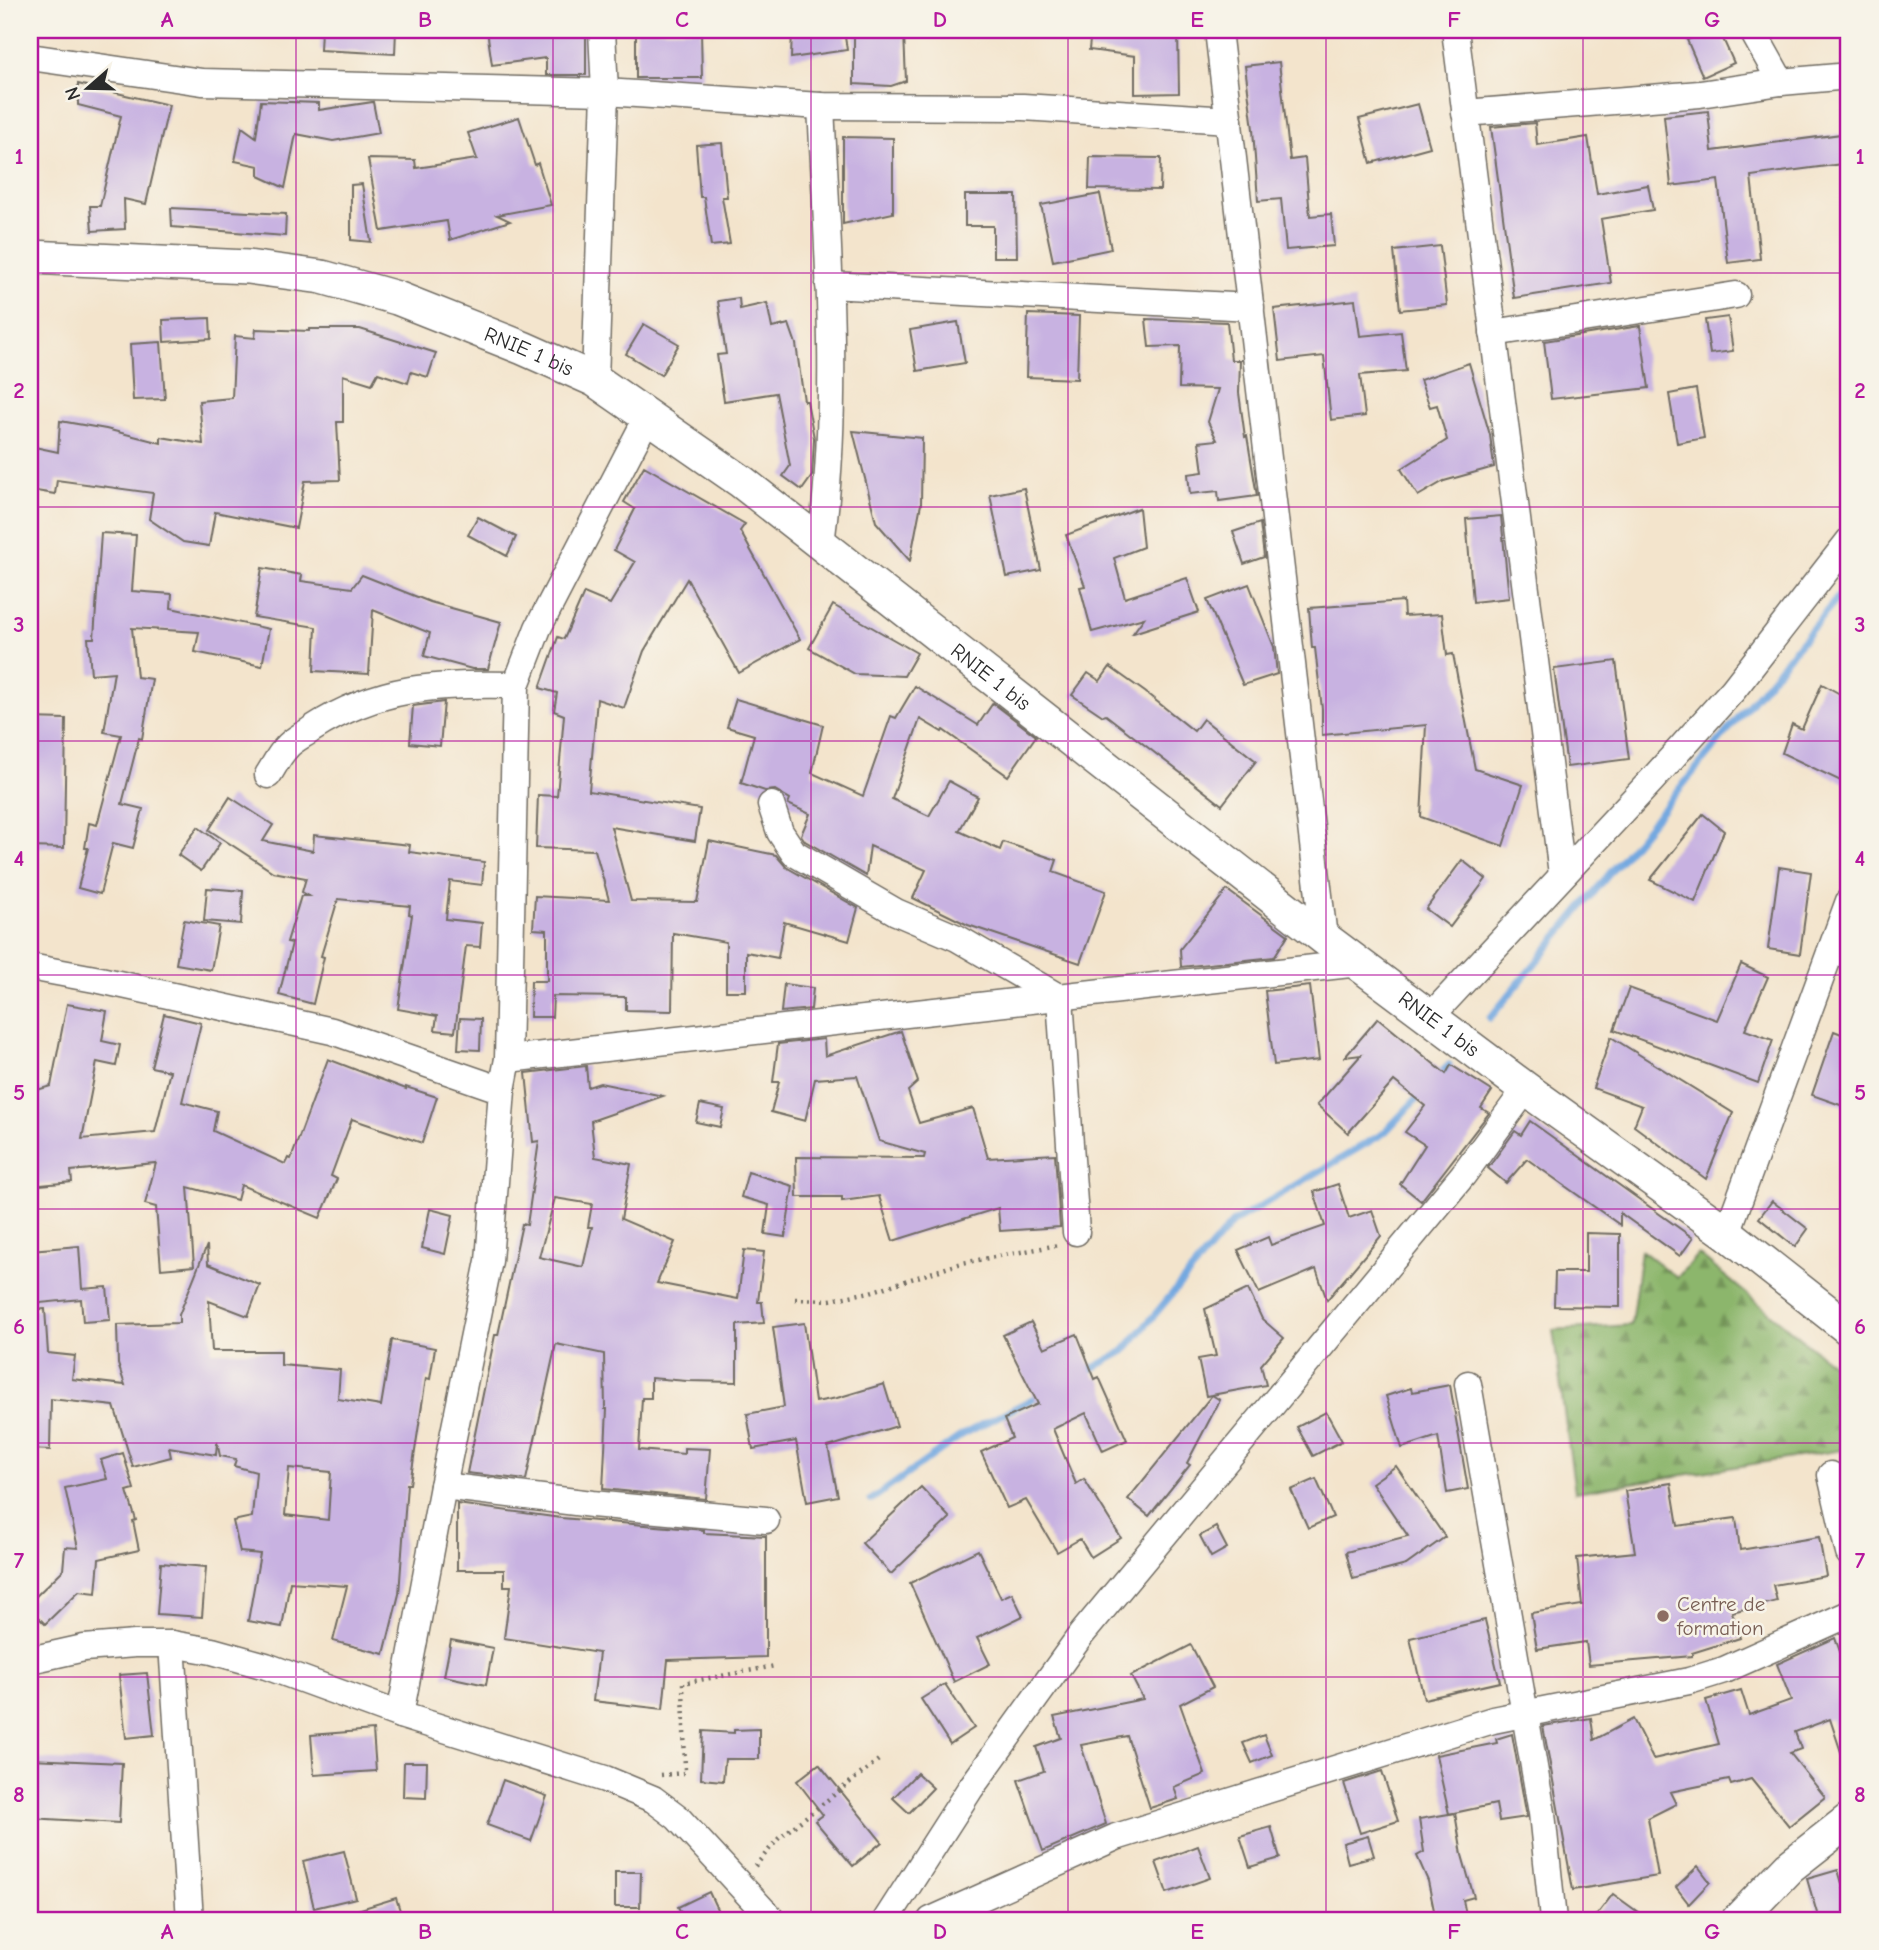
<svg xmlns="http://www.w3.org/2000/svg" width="1879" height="1950" font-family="'Comic Neue',sans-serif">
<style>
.forest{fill:url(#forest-firs);stroke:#5c704c;stroke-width:2}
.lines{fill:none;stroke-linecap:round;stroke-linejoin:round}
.stream{stroke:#73a8e0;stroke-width:7}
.building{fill:#c8b2e1;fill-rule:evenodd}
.minor-casing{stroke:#716c63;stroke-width:29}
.major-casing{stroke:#716c63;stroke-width:36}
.path{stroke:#716c63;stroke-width:4.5;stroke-dasharray:2 5;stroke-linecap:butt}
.minor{stroke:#fff;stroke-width:26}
.major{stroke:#fff;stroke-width:33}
.grid{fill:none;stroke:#b5179e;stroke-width:2;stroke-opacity:0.55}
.education-dot{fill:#8d6e63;stroke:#f7f3e8;stroke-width:2.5}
.labels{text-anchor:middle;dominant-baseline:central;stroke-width:5;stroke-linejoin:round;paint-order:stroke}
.street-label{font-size:21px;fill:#2b2b2b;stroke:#f7f3e8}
.education-label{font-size:21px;fill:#785e54;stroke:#f7f3e8;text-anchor:start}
.neatline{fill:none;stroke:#b5179e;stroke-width:2.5}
.grid-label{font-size:23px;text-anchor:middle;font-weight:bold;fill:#b5179e}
</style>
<defs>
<pattern id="forest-firs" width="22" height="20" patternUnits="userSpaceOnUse" patternTransform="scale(1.75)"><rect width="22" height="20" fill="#8cb66c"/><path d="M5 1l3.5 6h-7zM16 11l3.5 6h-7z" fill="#739459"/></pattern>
</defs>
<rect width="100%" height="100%" fill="#f7f3e8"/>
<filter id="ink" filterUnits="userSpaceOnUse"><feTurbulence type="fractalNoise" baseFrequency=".0143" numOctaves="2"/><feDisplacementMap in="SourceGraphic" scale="14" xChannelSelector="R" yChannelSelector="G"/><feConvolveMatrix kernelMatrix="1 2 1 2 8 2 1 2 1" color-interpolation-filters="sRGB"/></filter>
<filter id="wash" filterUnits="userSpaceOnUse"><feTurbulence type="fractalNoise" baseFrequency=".00686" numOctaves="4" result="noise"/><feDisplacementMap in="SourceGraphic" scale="28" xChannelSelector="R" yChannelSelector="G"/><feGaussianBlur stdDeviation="1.57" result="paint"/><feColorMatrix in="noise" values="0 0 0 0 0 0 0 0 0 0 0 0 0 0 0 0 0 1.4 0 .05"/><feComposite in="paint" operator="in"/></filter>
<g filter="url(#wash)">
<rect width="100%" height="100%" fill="#f3e4cc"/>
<path class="forest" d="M1641,1250l36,28 21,-24 151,124v71l-274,43 -22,-162 78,-5z"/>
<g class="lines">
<g class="stream">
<path d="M1490,1018l359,-434"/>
<path d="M1436,1078l13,-13"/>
<path d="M1084,1373l40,-22 108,-128 152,-90 39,-41"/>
<path d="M871,1500l91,-65 80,-41"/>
</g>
</g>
<g id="blocks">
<g class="building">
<path d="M321,30h75l-1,24 -75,-4z"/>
<path d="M487,30h99v45h-40v-17l-54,7z"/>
<path d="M636,30h65l1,48h-66z"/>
<path d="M792,30h52l3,20 -56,8z"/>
<path d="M1091,30h87l1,63 -44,1v-38l-46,-6z"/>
<path d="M1709,30h10l15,33 -31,14 -16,-37z"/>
<path d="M904,33l2,48 -15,5 -37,-2v-49z"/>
<path d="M1279,62l11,98 15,-2 5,58 21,-2 3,32 -48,4 -5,-51 -23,2 -5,-72 -8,-63z"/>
<path d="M78,84l91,21 -23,99 -22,-5 1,30 -33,2 -2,-25h10l21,-90 -43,-11z"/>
<path d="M261,101l58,2v7l54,-8 6,31 -46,8 -37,-7 -11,54 -26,-12v-10l-24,-5 7,-34 14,10z"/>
<path d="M1418,104l12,43 -59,16 -12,-44z"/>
<path d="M1708,111l4,40 137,-18v30l-98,13 9,83 -32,4 -10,-83 -47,6 -7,-70z"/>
<path d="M519,117l16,48 3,-2 13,42 -54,10 13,6 -60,19 -3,-19 -66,10 -13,-72 47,1 1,8 61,-9 -9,-26z"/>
<path d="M1535,123l2,22 51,-8 9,57 51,-9 5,25 -52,9 10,64 -97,15 -23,-171z"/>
<path d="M843,137l50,1v75l-50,11z"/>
<path d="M722,143l5,54h-5l8,47 -19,2 -7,-49h-4l-4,-52z"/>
<path d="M1090,157l71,1 -1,32 -71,-1z"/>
<path d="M362,184l9,58 -20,-2v-55z"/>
<path d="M1100,194l11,55 -58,12 -12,-56z"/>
<path d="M965,195h51l1,62h-24v-31h-28z"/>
<path d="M171,208l115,6 -1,22 -113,-9z"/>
<path d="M1440,246l7,59 -47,5 -6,-59z"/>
<path d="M739,298l1,11 27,-6 5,25 17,-4 7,20 8,57h3l7,37 -2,38 -10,14 -19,-14 7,-10 -14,-73 -52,8 -7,-46 9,-1 -8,-53z"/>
<path d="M1355,300l5,36 41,-4 5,39 -46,4 5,41 -34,4 -7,-64 -44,5 -6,-52z"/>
<path d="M1028,314l51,2 -2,63 -51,-2z"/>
<path d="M1728,317l5,34 -23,3 -5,-34z"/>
<path d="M210,318l1,21 -47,3 -1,-22z"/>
<path d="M1146,319l81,3 4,38h9l-1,33 6,44 2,-1 10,60 -38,5 -1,-10 -28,3 -2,-20 15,-2 -4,-30 18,-2 -9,-18 10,-33 -39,-1 1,-42 -31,1z"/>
<path d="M958,322l7,41 -48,8 -7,-41z"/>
<path d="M644,324l35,20 -18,31 -35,-21z"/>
<path d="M1640,326l9,62 -98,11 -7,-58z"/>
<path d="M256,329l53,2v-2h51l76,24 -8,24 -17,-5 -3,11 -30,-10 -6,11 -29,-9v47h-6l3,58 -35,1 -9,47 -81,-16 -6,34 -26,-4 -34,-23 4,-26 -96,-13 -2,14 -25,-4v-44l28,6 2,-31 46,8 55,14v-6l42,7 -4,-43 33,-3 3,-62 20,2z"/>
<path d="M161,342l4,57 -32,1 -3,-56z"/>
<path d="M1469,363l21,72 4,32 -50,14 -26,15 -17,-27 46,-29 -10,-35 -7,2 -10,-27z"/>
<path d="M1696,389l8,49 -27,5 -8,-49z"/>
<path d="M853,431l69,7 -1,66 -11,57 -34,-39z"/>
<path d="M644,466l101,58 -5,7 60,108 -61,34 -52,-94 -43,72 -20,57 -27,-9 -8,92 111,18 -5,32 -84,-14 20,74 66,1 12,-61 67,14 10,12 72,41 -9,33 -65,-19 -6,36 -32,-6v39h-20v-49l-53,-9 -1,78 -46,-1v-13l-73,-1 -1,21h-22l1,-36h16v-51l-14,-1 2,-33 74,4 -14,-50 -59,-2 2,-53 19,1 7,-81 -10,-4 3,-18 -17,-5 18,-51 6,2 20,-46 26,11 25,-42 -21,-12 21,-41 -11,-7z"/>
<path d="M1024,488l17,82 -34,7 -17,-82z"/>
<path d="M1139,508l4,39 -29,11 11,40 62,-20 12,34 -66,21 11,-15 -52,14 -12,-45 5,-1 -19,-51z"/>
<path d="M1501,516l8,82 -36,4 -7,-83z"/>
<path d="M478,517l38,20 -9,19 -39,-21z"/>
<path d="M1260,523l4,34 -20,7 -11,-32z"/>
<path d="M101,533l35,2 -4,56 40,3 -1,14 98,21 -7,37 -67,-14 4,-20 -67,-4 5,49 15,2 -10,60 -3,-1 -17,66 21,5 -10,39 -20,-5 -13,51 -22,-6 10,-40h-3l4,-25 8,2 24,-90 -17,-3 10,-60 -23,2 -3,-36h6z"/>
<path d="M262,568l40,7 -1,6 51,7 10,-13 68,27 71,20 -13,47h-16l-48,-13 6,-23 -57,-23 -4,64 -55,-3 2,-44 -62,-10z"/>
<path d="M1249,584l25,63 3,27 -34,11 -36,-85z"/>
<path d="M1403,601l1,15 38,-2 5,41 6,-1 22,115 48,16 -20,61 -82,-29 5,-92 -104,10v-26l-7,-61h-3l-3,-40z"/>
<path d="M833,605l84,48 -13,23 -49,-2 -46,-26z"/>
<path d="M1616,661l13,98 -62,8 -13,-98z"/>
<path d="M1110,667l35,25 49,39 9,-12 53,42 -34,44 -116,-90 -3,1 -31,-21 16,-22 12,8z"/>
<path d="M1822,684l27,15v86l-67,-32 10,-29 10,5z"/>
<path d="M915,686l63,39 15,-22 43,33 -28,40 -65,-46 -1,2 -22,-13 -28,80 37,17 20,-35 29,16 -19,34 41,19 3,-8 54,18 -4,12 53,19 -26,72 -112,-38 -55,-27 13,-28 -56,-24 -4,30 -61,-35 -4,-6 9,-21 -22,-10 2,-5 -15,-9 -10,1 -24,-8 13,-48 -27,-8 9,-28 87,26 -11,48 51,23 28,-80 5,2z"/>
<path d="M444,702l-4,44 -30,-3 3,-37z"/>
<path d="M30,718l36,1 -2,129 -34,-1z"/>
<path d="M230,797l43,28 -10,16 50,10 1,-16 96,10 -1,7 75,10 -2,23 -32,-4 -4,38 36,4 -2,24 -14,-1 -11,86 -20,-2 2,-14 -39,-7 14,-94 -3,-1 1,-8 -72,-7 -17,57 3,1 -11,47 -34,-9 13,-52 -5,-1 14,-46h8l-7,-4 4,-14 -33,-6 -64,-42z"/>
<path d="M1703,814l21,17 -29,71 -45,-22z"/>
<path d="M198,827l22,16 -19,28 -23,-16z"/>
<path d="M1462,860l24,19 -36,48 -24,-18z"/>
<path d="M1779,867l32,5 -11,82 -32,-5z"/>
<path d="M207,888l36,3 -2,33 -37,-3z"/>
<path d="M1227,890l61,45 -14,22 -93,10 -1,-18z"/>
<path d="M184,920l35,6 -8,44 -35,-6z"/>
<path d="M1741,964l27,13 -23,53 28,10 -15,43 -144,-53 15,-42 88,32z"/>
<path d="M784,984l29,4 -2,21 -30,3z"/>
<path d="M1310,986l9,74 -45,5 -9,-74z"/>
<path d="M67,1004l40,7 -5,30 18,4 -4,21 -19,-4 -15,77 73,-7 15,-61 -19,-4 13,-53 37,9 -19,79 35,9 -4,20 72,33 3,-6 3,1 37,-100 78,30v-2l31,10 -15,46 -70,-24 -21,57 6,3 -17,39 -79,-33 -4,15 -49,-13 6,79 -33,3 -5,-62 -11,-3 11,-41 -85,8 1,11 -42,4v-94l21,-6z"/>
<path d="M460,1018l21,1 -1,31 -22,-1z"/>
<path d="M1378,1018l68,56 5,-9 41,26 -11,17 8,5 -68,88 -21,-17 25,-39 -20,-13 20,-26 -31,-25 -46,52 -31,-28 44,-50 -16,2z"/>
<path d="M901,1031l17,51 -10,9 11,32 54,-15 15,50 67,-4 5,73 -60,4 -2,-23 -105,33 -14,-45 -37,5v-4h-45l-1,-40 128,1 1,-4 -46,-13 -22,-65 -42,3 -10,42 -34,-9 8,-30h-6l5,-38 46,-5 1,17z"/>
<path d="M1834,1031l15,6v71l-37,-13z"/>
<path d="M1611,1037l122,76 -27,66 -72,-53 8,-20 -49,-18z"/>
<path d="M586,1066l2,21 12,-4 63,13 -72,25 4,36 36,7 -10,55 54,23 -18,41 81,16 6,-49 20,2 -6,50h4l2,21 -27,2v57l-50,-1 -36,-3v20h-9l-3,52 45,4v-6l26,1 -4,50 -103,-10 4,-80h-2l-1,-55 -48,-10 -30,136 -59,-7 28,-138h3l20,-93 4,-18 5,1 12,-84 -6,1 -7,-69zM555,1198l37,6 -4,23h4l-9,40 -44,-10z"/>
<path d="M700,1104l24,5 -4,18 -24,-5z"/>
<path d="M1530,1121l163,117 -13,18 -60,-43v12l-93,-66 -21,24 -18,-15 27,-37 6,4z"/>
<path d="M748,1172l45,14 -8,51 -20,-3 4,-29 -28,-8z"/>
<path d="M1338,1184l11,34 23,-8 9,26 -54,64 -11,-31 -57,24 -21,-43 30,-13 3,8 54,-19 -11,-34z"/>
<path d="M1772,1201l36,28 -13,18 -36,-29z"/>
<path d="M430,1209l23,6 -8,39 -23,-6z"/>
<path d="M1586,1233l34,1v73l-66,-1 1,-34h31z"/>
<path d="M207,1245l1,19 52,21 -12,31 -39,-15 3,50h69v14l59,5 -2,29 43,7 11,-66 43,8 -5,31 -4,-1 -16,106h-3l-8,110 -15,60 -51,-13 14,-55 -57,-4 -8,45 -34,-6 12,-67 -20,-2 -7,-31 19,-4 4,-45 -22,-6 2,-7 -16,-3 -3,-14 -1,13 -47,-8 2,10 -38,10 -19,-61 -63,-7 -1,51 -20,-1v-139l15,-1 3,44 27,3 -3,23 53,6 -7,-21 -1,-39 62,-2v-8zM289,1468l42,4 -3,48 -43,-5z"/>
<path d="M79,1246l3,43 25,-2 3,33 -27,2 -2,-23 -51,5v-54z"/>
<path d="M1248,1289l14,30 22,19 -23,27 5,20 -60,11 -8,-37 18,-3 -11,-47z"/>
<path d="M1031,1322l13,26 33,-14 18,45 4,-2 28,63 -24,11 -17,-38 -33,16 23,55 8,-5 37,59 -30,19 -11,-18 -23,13 -31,-52 -19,8 -26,-56 31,-14 -8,-19 34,-15 -35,-69z"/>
<path d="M804,1323l11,79 22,-4 47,-14 13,42 -69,21 10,49 -31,6 -11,-61 -43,8 -6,-35 37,-7 -11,-80z"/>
<path d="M1450,1385l18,104 -21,4 -9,-57 -36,12 -16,-52 25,-8 1,4z"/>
<path d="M1212,1395l8,5 -33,63 3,2 -41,51 -21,-17z"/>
<path d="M1326,1412l16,29 -29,15 -16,-29z"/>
<path d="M123,1453l11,36 -7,2 9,29 -3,1 6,29 -40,9 -3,34 -17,-2 -34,33 -15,-15v-7l33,-32 2,-23 13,1 -13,-60 42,-9 -6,-19z"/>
<path d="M1396,1466l49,71 -39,28 -53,14 -7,-27 62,-16 -36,-53z"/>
<path d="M1316,1479l17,38 -25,11 -17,-38z"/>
<path d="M1671,1483l7,43 58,-8 4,32 79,-13 7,39 -53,9 4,16 -45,11 8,26 -48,15v3l-103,9 -3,-23 -49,7 -6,-36 51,-8 -5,-47 58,-6 -10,-61z"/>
<path d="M921,1487l29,31 -59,56 -29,-31z"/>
<path d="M457,1504l104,14 143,12v3l62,3v121l-98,3 -5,49 -70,-8 6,-48 -95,-15 7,-52h-7v-16h-47z"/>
<path d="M1216,1527l11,21 -16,9 -11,-21z"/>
<path d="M978,1550l23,48 11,-5 11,23 -46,22 13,26 -36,18 -44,-99z"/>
<path d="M161,1563l45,4 -4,50 -45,-3z"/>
<path d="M1485,1620l15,62 -76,17 -14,-61z"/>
<path d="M1835,1638l14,38v90l-3,1 -16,-48 -35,13 6,17 -11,4 35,44 -36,29 -38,-47 -20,6 -2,-5 -59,12 6,12 -28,14 10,58 -85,14 -30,-164 48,-8 3,22 39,-21 20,40 66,-15 -13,-44 35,-10 8,25 42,-15 -14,-36z"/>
<path d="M451,1640l42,8 -7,37 -42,-9z"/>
<path d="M1191,1645l22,42 -33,17 25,70 -31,13 4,12 -28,9 -23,-72 -46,9 25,79 -63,27 -25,-71 26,-9 -8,-24 25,-9 -7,-21 89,-18 -12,-23z"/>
<path d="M147,1673l7,62 -28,3 -7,-63z"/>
<path d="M945,1684l29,44 -24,16 -29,-45z"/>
<path d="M759,1729v30h-34l-2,22 -22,-2 2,-48 31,2v-3z"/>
<path d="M373,1730l3,41 -62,4 -3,-40z"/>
<path d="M1512,1734l15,83 -28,4 -3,-17 -47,10 -13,-59 61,-12 -1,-4z"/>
<path d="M1264,1735l8,20 -20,8 -9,-20z"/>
<path d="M30,1759l92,4 -3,60 -89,-5z"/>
<path d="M404,1762h23l-1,36 -23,-1z"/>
<path d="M819,1764l63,78 -29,24 -38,-45 8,-6 -26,-34z"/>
<path d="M1382,1771l16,50 -38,12 -16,-50z"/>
<path d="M917,1773l16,15 -24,25 -16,-15z"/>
<path d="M503,1780l44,16 -16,45 -44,-16z"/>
<path d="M1455,1813l7,42 12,42 -11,3 4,20h-31l-8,-39 -11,-25 7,-4 -5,-33z"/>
<path d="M1271,1827l9,31 -30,9 -10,-31z"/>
<path d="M1368,1836l6,20 -26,7 -5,-20z"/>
<path d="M1198,1846l12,32 -43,15 -11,-31z"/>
<path d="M344,1851l12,47 -42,10 -11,-47z"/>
<path d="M1698,1866l12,16 -21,22 -13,-17z"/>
<path d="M1838,1870l11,37v13h-30l-12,-41z"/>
<path d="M615,1872h26l-1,35h-25z"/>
<path d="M709,1892l13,28h-37l-7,-13z"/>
<path d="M1613,1894l36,26h-56z"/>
<path d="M396,1898l7,22h-65v-4z"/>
</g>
</g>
</g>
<g filter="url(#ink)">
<use href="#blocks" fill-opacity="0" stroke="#716c63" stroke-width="2"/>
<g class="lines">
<defs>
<g id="minor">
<path d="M1218,30l106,908"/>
<path d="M1455,30l107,844"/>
<path d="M1752,30l29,52 68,-6"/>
<path d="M30,57l172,25 403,10 216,14 202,1 206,13"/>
<path d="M1465,113l235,-19 81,-12"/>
<path d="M829,285l422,22"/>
<path d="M1493,333l243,-38"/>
<path d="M595,380l10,-288 -3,-62"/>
<path d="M821,544c19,-145 7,-292 0,-438"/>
<path d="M268,775c6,-9 11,-20 18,-27 6,-8 18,-13 26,-19 66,-43 128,-46 204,-44"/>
<path d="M771,805l9,27 14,21 102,59 61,26 103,60 16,234"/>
<path d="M30,967l70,13 232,51 170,59"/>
<path d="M1430,1017l222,-237 81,-90 116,-149"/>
<path d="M508,1059l851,-96"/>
<path d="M1727,1233l122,-332"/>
<path d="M1468,1384l74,429 11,107"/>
<path d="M1831,1475l18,78"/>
<path d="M443,1486l149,18 174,16"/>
<path d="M172,1644l18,276"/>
<path d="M30,1660l54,-12 51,-4h37l40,7 54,15 134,49 205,64 48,20 24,18 95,103"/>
<path d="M400,1715l43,-229 46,-225 13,-171 6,-31 8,-374 22,-57 110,-212"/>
<path d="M886,1920l84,-131 111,-154 382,-460 63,-86"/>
<path d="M931,1920l185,-83 377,-117 196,-39 35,-11 125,-56"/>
</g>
<g id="major">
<path id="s1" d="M30,257l218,10 74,10 75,21 126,50 72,32 147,102 582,456 202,151 201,144 122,96"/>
<path d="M1738,1920l51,-53 60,-47"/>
</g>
</defs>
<use href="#minor" class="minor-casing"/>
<use href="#major" class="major-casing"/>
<g class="path">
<path d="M795,1299l35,1 40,-8 92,-29 96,-18"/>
<path d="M661,1775l24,-2 -2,-90 92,-17"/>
<path d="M755,1866l24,-28 102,-80"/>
</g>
<use href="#minor" class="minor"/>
<use href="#major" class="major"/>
</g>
</g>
<path class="grid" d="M296,30v1890M553,30v1890M811,30v1890M1068,30v1890M1326,30v1890M1583,30v1890M30,273h1819M30,507h1819M30,741h1819M30,975h1819M30,1209h1819M30,1443h1819M30,1677h1819"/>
<circle class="education-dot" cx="1663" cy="1616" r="7"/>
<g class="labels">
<g class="street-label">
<text stroke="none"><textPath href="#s1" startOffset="513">RNIE 1 bis</textPath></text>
<text stroke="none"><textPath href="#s1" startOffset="1080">RNIE 1 bis</textPath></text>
<text stroke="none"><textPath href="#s1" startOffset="1647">RNIE 1 bis</textPath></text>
</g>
<g class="education-label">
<text x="1677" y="1604">Centre de<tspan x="1677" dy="24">formation</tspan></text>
</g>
</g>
<rect width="1879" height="1950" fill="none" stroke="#f7f3e8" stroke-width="77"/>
<g transform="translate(88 88) rotate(250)" stroke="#f7f3e8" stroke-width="5" paint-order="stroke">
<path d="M0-5L12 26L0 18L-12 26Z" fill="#2b2b2b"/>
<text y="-10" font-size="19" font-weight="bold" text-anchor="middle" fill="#2b2b2b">N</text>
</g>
<rect x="38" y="38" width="1802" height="1874" class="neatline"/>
<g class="grid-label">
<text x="167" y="27">A</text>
<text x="425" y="27">B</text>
<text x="682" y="27">C</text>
<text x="940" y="27">D</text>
<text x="1197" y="27">E</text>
<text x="1454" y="27">F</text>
<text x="1712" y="27">G</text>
<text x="19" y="164">1</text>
<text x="1860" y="164">1</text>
<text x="19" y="398">2</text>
<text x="1860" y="398">2</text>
<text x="19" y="632">3</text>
<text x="1860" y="632">3</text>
<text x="19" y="866">4</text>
<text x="1860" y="866">4</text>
<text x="19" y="1100">5</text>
<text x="1860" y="1100">5</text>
<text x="19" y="1334">6</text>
<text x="1860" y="1334">6</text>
<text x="19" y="1568">7</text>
<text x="1860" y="1568">7</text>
<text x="19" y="1802">8</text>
<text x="1860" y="1802">8</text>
<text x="167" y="1939">A</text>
<text x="425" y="1939">B</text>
<text x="682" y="1939">C</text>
<text x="940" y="1939">D</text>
<text x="1197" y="1939">E</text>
<text x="1454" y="1939">F</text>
<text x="1712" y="1939">G</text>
</g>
</svg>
